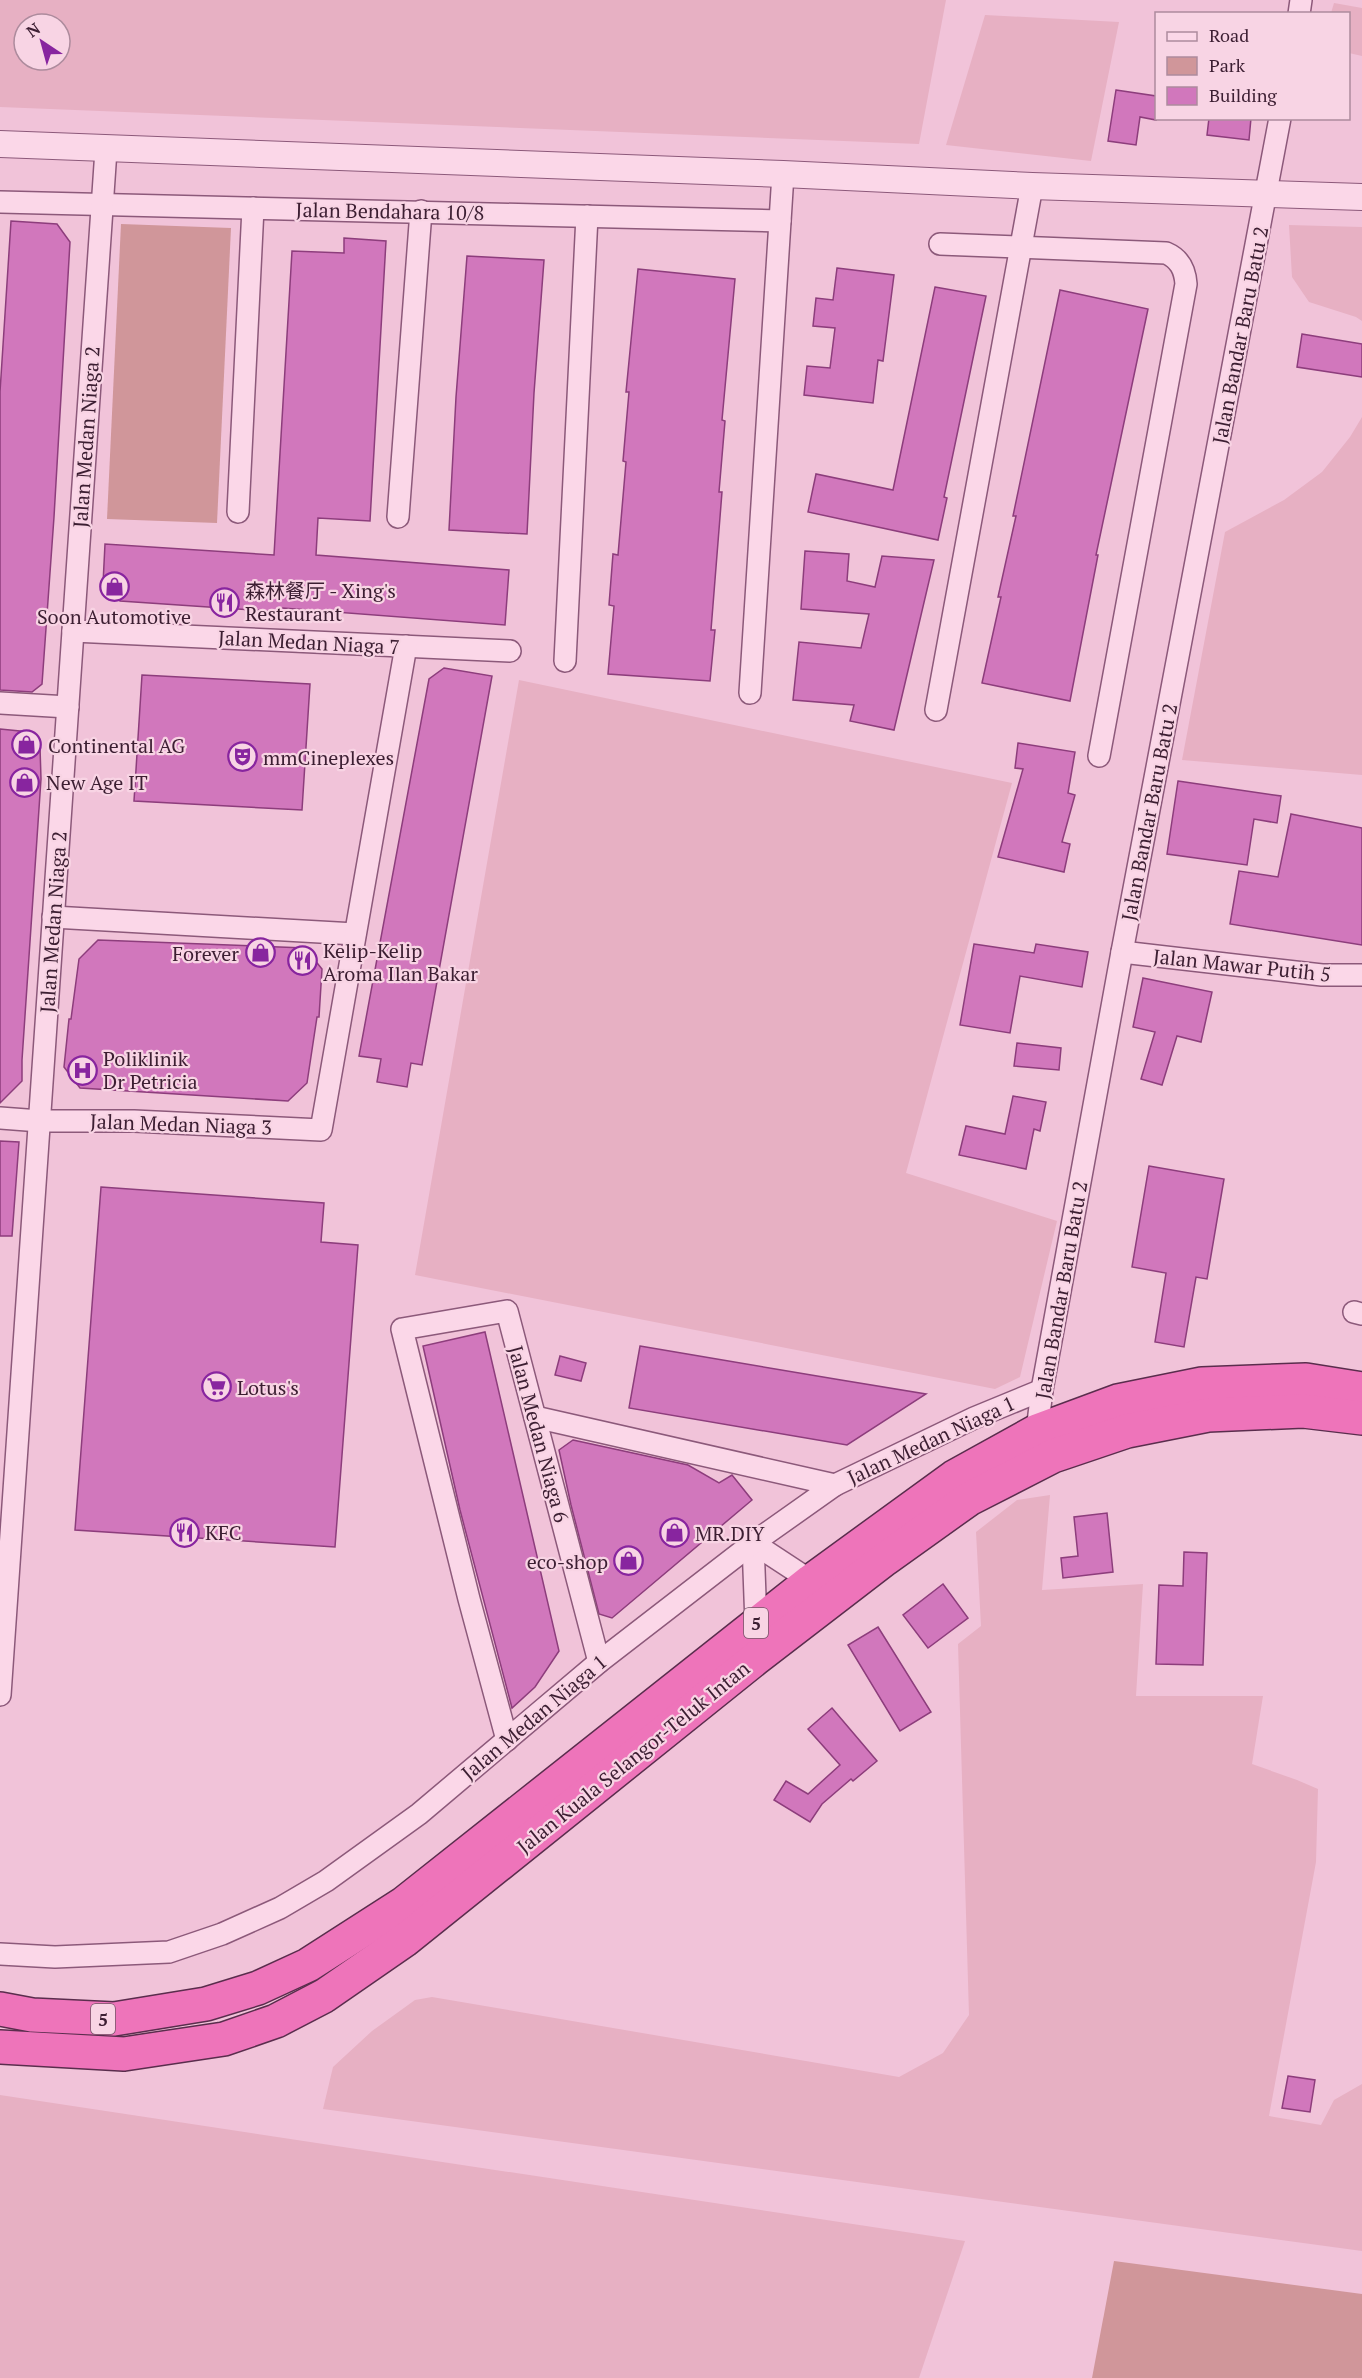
<svg xmlns="http://www.w3.org/2000/svg" width="1362" height="2378" font-family="'PT Serif','Noto Sans SC',serif">
<style>
.farmland{fill:#e7b0c3;fill-rule:evenodd}
.green{fill:#d0969a}
.building{fill:#d177bc;stroke:#8d3d7c;stroke-width:1.5}
.lines{fill:none;stroke-linecap:round;stroke-linejoin:round}
.minor-casing{stroke:#8c597a;stroke-width:24}
.tertiary-casing{stroke:#8c597a;stroke-width:28}
.trunk-casing{stroke:#5a2d4d;stroke-width:36}
.minor{stroke:#fbd7e8;stroke-width:21}
.tertiary{stroke:#fbd7e8;stroke-width:26}
.trunk{stroke:#ee74ba;stroke-width:33}
.labels{text-anchor:middle;dominant-baseline:central;stroke-width:4.5;stroke-linejoin:round;paint-order:stroke}
.shield{fill:#f8d4e4;stroke:#745567;stroke-width:1.5}
.shield-label{font-size:18px;font-weight:bold;fill:#3c1e32}
.street-label{font-size:20px;fill:#3c1e32;stroke:#f8d4e4}
.poi-label{font-size:20px;fill:#3c1e32;stroke:#f8d4e4;text-anchor:start}
</style>
<rect width="100%" height="100%" fill="#f1c3d9"/>
<g class="farmland">
<path d="M0,0h946l-27,144 -919,-37zM24,24h36v36h-36z"/>
<path d="M1334,3l28,5v48l-13,-3 -1,-39 -17,-1z"/>
<path d="M985,15l134,7 -28,139 -145,-16z"/>
<path d="M1289,225l73,2v94l-6,-4 -47,-15 -17,-25z"/>
<path d="M1362,417v358l-180,-15 43,-228 59,-32 38,-28 28,-35z"/>
<path d="M519,680l493,103 -106,390 151,48 -37,156 -25,12 -580,-114z"/>
<path d="M1050,1495l-8,95 101,-6 -7,112h127l-11,68 45,16 21,9 -2,73 -47,254 52,9 13,-25 28,-16v167l-1039,-142 10,-42 39,-36 43,-31 17,-3 467,80 44,-24 26,-38 -11,-371 23,-18 -5,-94 41,-32z"/>
<path d="M0,2095l965,146 -46,137h-919z"/>
</g>
<g class="green">
<path d="M121,224l110,4 -14,295 -110,-4z"/>
<path d="M1114,2261l248,33v84h-270z"/>
</g>
<g class="building">
<path d="M1116,90l40,6v24l-16,-3 -4,28 -28,-4z"/>
<path d="M1209,118h42l-2,22 -42,-5z"/>
<path d="M11,221l46,3 13,18 -16,275 -12,167 -10,8 -32,-2v-298z"/>
<path d="M344,238l42,3 -16,280 -52,-3 -2,37 193,15 -4,55 -222,-17v4l-163,-11 -17,-17 2,-40 169,11 18,-304 52,2z"/>
<path d="M467,256l77,4 -10,133 -7,141 -78,-4 7,-133z"/>
<path d="M837,268l57,7 -11,86 -5,-1 -5,43 -69,-8 3,-29 23,2 5,-40 -22,-2 3,-28 17,2z"/>
<path d="M638,269l97,10 -13,141 3,1 -6,71h3l-11,138h4l-5,51 -102,-7 6,-68 -5,-1 4,-51 5,1 8,-93 -3,-1 6,-69h-3z"/>
<path d="M935,287l51,9 -42,201 3,1 -9,42 -130,-28 8,-38 77,16z"/>
<path d="M1060,290l88,19 -52,246h2l-28,146 -88,-18 19,-86h-3l18,-81h-3z"/>
<path d="M1302,334l60,10v33l-65,-10z"/>
<path d="M805,551l44,3 -2,27 28,6 7,-31 52,4 -40,170 -44,-9 4,-16 -61,-5 6,-58 62,6 8,-34 -68,-5z"/>
<path d="M444,668l48,8 -70,389 -11,-2 -4,24 -30,-5 4,-23 -22,-3 70,-377z"/>
<path d="M142,675l168,9 -8,126 -168,-9z"/>
<path d="M0,729l30,3 10,15 1,32 -19,281v21l-22,22z"/>
<path d="M1018,743l57,9 -7,41 7,2 -13,47 8,2 -6,28 -66,-15 25,-88 -8,-1z"/>
<path d="M1178,781l103,15 -4,27 -23,-4 -7,46 -80,-11z"/>
<path d="M1291,814l71,14v117l-132,-21 9,-53 39,6z"/>
<path d="M98,940l207,8 17,21 -3,48h-2l-10,66 -19,18 -208,-13 -16,-21 5,-48h2l8,-60z"/>
<path d="M974,944l60,9 2,-9 52,8 -6,35 -62,-11 -10,57 -50,-8z"/>
<path d="M1143,978l69,14 -11,50 -24,-6 -15,49 -21,-6 14,-47 -22,-5z"/>
<path d="M1017,1043l44,5 -2,22 -45,-4z"/>
<path d="M1013,1096l33,6 -6,29 -6,-2 -8,40 -67,-14 7,-29 39,8z"/>
<path d="M0,1141l19,1 -7,94h-12z"/>
<path d="M1149,1166l75,13 -17,100 -11,-2 -12,70 -29,-5 11,-69 -34,-6z"/>
<path d="M101,1187l223,16 -3,39 37,3 -23,302 -260,-17z"/>
<path d="M485,1332l74,319 -24,36 -23,21 -52,-198 -37,-164z"/>
<path d="M640,1346l201,34 85,14 -79,51 -218,-37z"/>
<path d="M560,1356l26,7 -5,18 -26,-6z"/>
<path d="M573,1440l115,25 31,18 13,-8 20,25 -140,118 -13,-4 -28,-109 -12,-55z"/>
<path d="M1107,1513l6,59 -50,6 -2,-20 17,-2 -4,-39z"/>
<path d="M1184,1552l23,1 -4,112 -47,-1 3,-79 24,1z"/>
<path d="M943,1584l25,34 -40,30 -25,-33z"/>
<path d="M878,1627l53,85 -31,19 -52,-86z"/>
<path d="M832,1708l45,53 -24,20 -2,-2 -29,25 -12,18 -36,-22 12,-19 22,13 32,-29 -32,-36z"/>
<path d="M1288,2076l27,4 -5,32 -28,-4z"/>
</g>
<g class="lines">
<defs>
<g id="minor">
<path d="M1299,14l2,-14"/>
<path d="M0,202l780,19"/>
<path d="M940,244l226,9c14,6 19,17 20,31l-87,472"/>
<path d="M238,512l15,-304"/>
<path d="M398,517l23,-306"/>
<path d="M73,631l437,20"/>
<path d="M565,661l22,-445"/>
<path d="M750,693l33,-519"/>
<path d="M0,703l68,4"/>
<path d="M936,710l96,-524"/>
<path d="M53,917l302,17"/>
<path d="M1122,952l200,23h40"/>
<path d="M0,1118l40,3h94l187,9 85,-484"/>
<path d="M1354,1312l8,2"/>
<path d="M535,1417l300,68"/>
<path d="M1037,1431l5,-41 80,-438 158,-834"/>
<path d="M753,1543l3,81"/>
<path d="M753,1543l58,38"/>
<path d="M0,1695l106,-1545"/>
<path d="M507,1740l-38,-141 -67,-270 105,-18 92,351"/>
<path d="M0,1954l55,3 114,-5 53,-18 58,-26 46,-27 93,-67 180,-152 154,-119 82,-58 139,-67 68,-28"/>
</g>
<path id="tertiary" d="M0,144l783,30 249,12 330,11"/>
<g id="trunk">
<path d="M0,2009l32,6 82,4 92,-15 52,-16 50,-23 95,-61 408,-323 143,-104 83,-46 81,-30 84,-17 104,-4 56,9"/>
<path d="M0,2047l124,7 100,-15 52,-18 48,-25 81,-56 350,-281 130,-100 84,-60 84,-43 74,-25 81,-16 95,-4 59,7"/>
</g>
</defs>
<use href="#minor" class="minor-casing"/>
<use href="#tertiary" class="tertiary-casing"/>
<use href="#trunk" class="trunk-casing"/>
<use href="#minor" class="minor"/>
<use href="#tertiary" class="tertiary"/>
<use href="#trunk" class="trunk"/>
</g>
<defs>
<symbol id="shop-ring" viewBox="-11 -11 22 22"><circle r="9.5" fill="#f8d4e4" stroke="#88259f" stroke-width="1.5"/><path d="M-5-2.5h2.3a2.7 3.5 0 0 1 5.4 0H5L5.5 6h-11ZM-1.5-2.5h3a1.5 2.3 0 0 0-3 0Z" fill="#88259f"/></symbol>
<symbol id="restaurant-ring" viewBox="-11 -11 22 22"><circle r="9.5" fill="#f8d4e4" stroke="#88259f" stroke-width="1.5"/><path d="M-5-6h1v4h1v-4h1v4h1v-4h1v5L-1.5 .5V6h-2V.5L-5-1ZM5-6V6H3V1.5H1.5Q1.5-4 5-6Z" fill="#88259f"/></symbol>
<symbol id="theatre-ring" viewBox="-11 -11 22 22"><circle r="9.5" fill="#f8d4e4" stroke="#88259f" stroke-width="1.5"/><path d="M-5-5.5Q0-4 5-5.5V0Q5 5 0 6Q-5 5-5 0ZM-3.3-2.5H-1v1.5H-3.3ZM1-2.5H3.3v1.5H1ZM-2.8 1Q0 5.5 2.8 1Z" fill="#88259f"/></symbol>
<symbol id="hospital-ring" viewBox="-11 -11 22 22"><circle r="9.5" fill="#f8d4e4" stroke="#88259f" stroke-width="1.5"/><path d="M-5-5h3v3.5h4V-5h3V5h-3V1.5h-4V5h-3Z" fill="#88259f"/></symbol>
<symbol id="supermarket-ring" viewBox="-11 -11 22 22"><circle r="9.5" fill="#f8d4e4" stroke="#88259f" stroke-width="1.5"/><path d="M-6-5.5h2.5l.6 2H6L4.5 2H-2.5L-4.4-4H-6ZM-1.5 3.2a1.3 1.3 0 1 0 .1 0ZM3 3.2a1.3 1.3 0 1 0 .1 0Z" fill="#88259f"/></symbol>
</defs>
<g fill-rule="evenodd">
<use href="#shop-ring" x="98" y="570" width="33" height="33"/>
<use href="#restaurant-ring" x="208" y="586" width="33" height="33"/>
<use href="#shop-ring" x="10" y="728" width="33" height="33"/>
<use href="#theatre-ring" x="226" y="740" width="33" height="33"/>
<use href="#shop-ring" x="8" y="766" width="33" height="33"/>
<use href="#shop-ring" x="244" y="936" width="33" height="33"/>
<use href="#restaurant-ring" x="286" y="944" width="33" height="33"/>
<use href="#hospital-ring" x="66" y="1054" width="33" height="33"/>
<use href="#supermarket-ring" x="200" y="1370" width="33" height="33"/>
<use href="#restaurant-ring" x="168" y="1516" width="33" height="33"/>
<use href="#shop-ring" x="658" y="1516" width="33" height="33"/>
<use href="#shop-ring" x="612" y="1544" width="33" height="33"/>
</g>
<g class="labels">
<g class="shield">
<rect x="744" y="1608" width="24" height="30" rx="4.5"/>
<rect x="91" y="2004" width="24" height="30" rx="4.5"/>
</g>
<g class="shield-label">
<text x="756" y="1623">5</text>
<text x="103" y="2019">5</text>
</g>
<g class="street-label">
<text transform="translate(390 211) rotate(1)">Jalan Bendahara 10/8</text>
<text transform="translate(1240 335) rotate(-79)">Jalan Bandar Baru Batu 2</text>
<text transform="translate(86 437) rotate(-86)">Jalan Medan Niaga 2</text>
<text transform="translate(309 642) rotate(3)">Jalan Medan Niaga 7</text>
<text transform="translate(1149 812) rotate(-79)">Jalan Bandar Baru Batu 2</text>
<text transform="translate(53 922) rotate(-86)">Jalan Medan Niaga 2</text>
<text transform="translate(1242 965) rotate(6)">Jalan Mawar Putih 5</text>
<text transform="translate(181 1124) rotate(2)">Jalan Medan Niaga 3</text>
<text transform="translate(1061 1290) rotate(-80)">Jalan Bandar Baru Batu 2</text>
<text transform="translate(539 1434) rotate(75)">Jalan Medan Niaga 6</text>
<text transform="translate(931 1440) rotate(-25)">Jalan Medan Niaga 1</text>
<text transform="translate(534 1717) rotate(-40)">Jalan Medan Niaga 1</text>
<text transform="translate(633 1757) rotate(-39)">Jalan Kuala Selangor-Teluk Intan</text>
</g>
<g class="poi-label">
<text x="245" y="590">森林餐厅 - Xing's<tspan x="245" dy="23">Restaurant</tspan></text>
<text x="114" y="616" text-anchor="middle">Soon Automotive</text>
<text x="48" y="745">Continental AG</text>
<text x="263" y="757">mmCineplexes</text>
<text x="46" y="782">New Age IT</text>
<text x="323" y="950">Kelip-Kelip<tspan x="323" dy="23">Aroma Ilan Bakar</tspan></text>
<text x="239" y="953" text-anchor="end">Forever</text>
<text x="103" y="1058">Poliklinik<tspan x="103" dy="23">Dr Petricia</tspan></text>
<text x="237" y="1387">Lotus's</text>
<text x="205" y="1532">KFC</text>
<text x="695" y="1533">MR.DIY</text>
<text x="608" y="1561" text-anchor="end">eco-shop</text>
</g>
</g>
<rect x="1155" y="12" width="195" height="108" fill="#f8d4e4" stroke="#ad8b9d" stroke-width="1.5"/>
<rect x="1167" y="32" width="30" height="9" fill="#fbd7e8" stroke="#ad8b9d" stroke-width="1.5"/>
<text x="1209" y="42" font-size="18" fill="#3c1e32">Road</text>
<rect x="1167" y="57" width="30" height="18" fill="#d0969a" stroke="#ad8b9d" stroke-width="1.5"/>
<text x="1209" y="72" font-size="18" fill="#3c1e32">Park</text>
<rect x="1167" y="87" width="30" height="18" fill="#d177bc" stroke="#ad8b9d" stroke-width="1.5"/>
<text x="1209" y="102" font-size="18" fill="#3c1e32">Building</text>
<g transform="translate(42 42) rotate(324)"><circle r="28" fill="#f8d4e4" stroke="#ad8b9d" stroke-width="1.5"/>
<path d="M0-4.5L10 22L0 15L-10 22Z" fill="#88259f"/>
<text y="-9" font-size="16" font-weight="bold" text-anchor="middle" fill="#3c1e32">N</text>
</g>
</svg>
